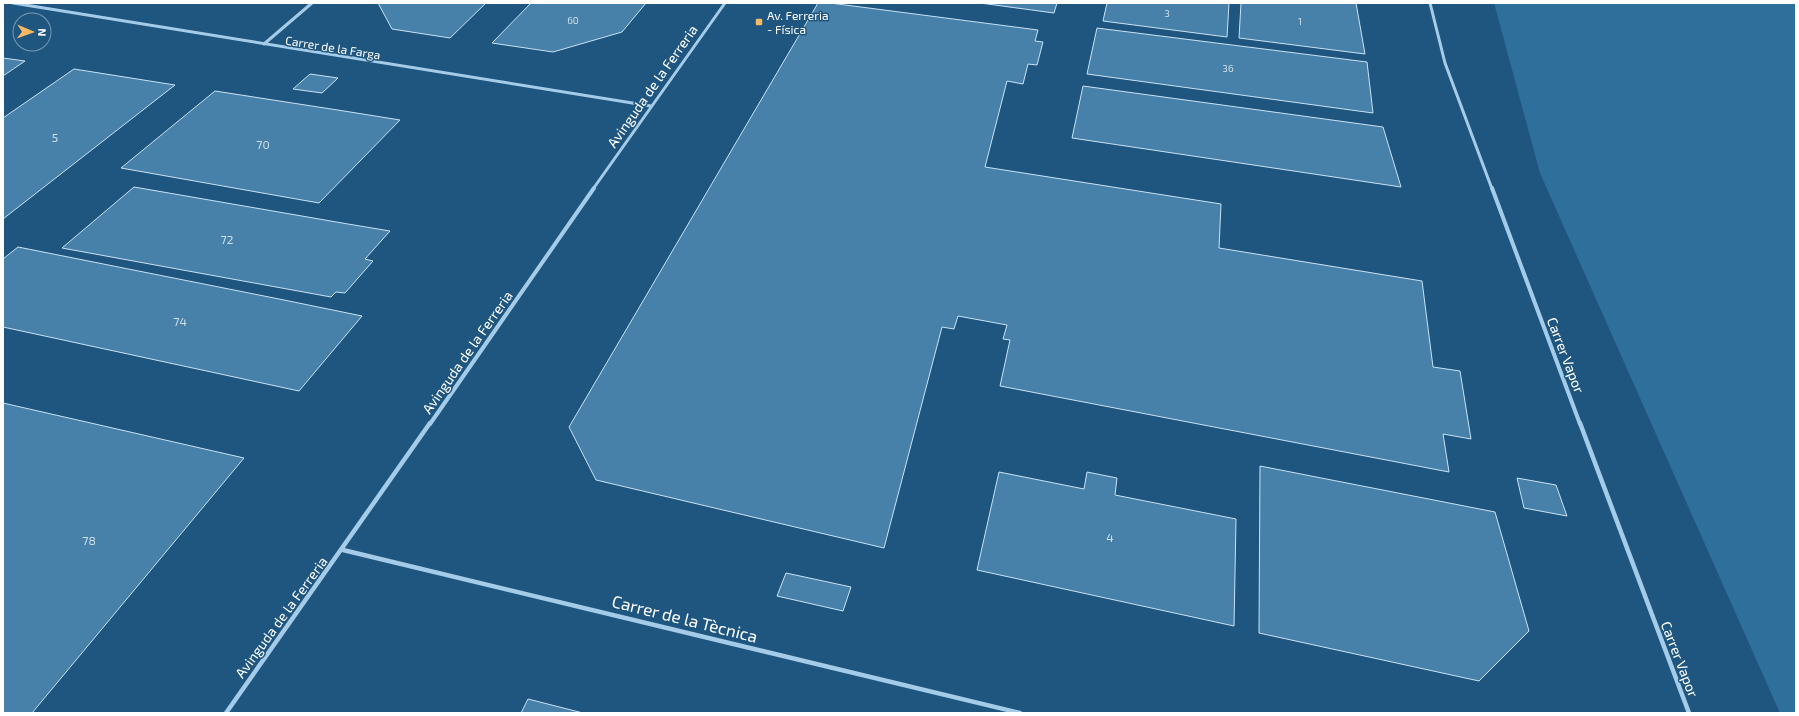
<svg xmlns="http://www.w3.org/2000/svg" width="1799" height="716" font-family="'Exo 2',sans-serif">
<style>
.green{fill:#2f6f9c}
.building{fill:#4780a9;stroke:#c7e3f6}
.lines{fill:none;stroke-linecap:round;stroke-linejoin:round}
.street-far2{stroke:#a4cce8;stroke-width:3}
.street-far1{stroke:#a4cce8;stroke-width:4}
.street{stroke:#a4cce8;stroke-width:4.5}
.poi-dot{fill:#f6b863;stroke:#1f5680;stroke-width:1.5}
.labels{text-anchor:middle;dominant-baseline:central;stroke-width:3;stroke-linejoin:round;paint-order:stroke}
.far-number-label{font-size:10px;fill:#d1dfea}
.far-poi-label{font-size:12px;fill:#fff;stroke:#1f5680;text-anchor:start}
.far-street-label{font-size:12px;fill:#fff;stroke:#1f5680}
.number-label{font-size:12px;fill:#d1dfea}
.street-label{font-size:14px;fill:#fff;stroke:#1f5680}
.near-street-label{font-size:17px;fill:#fff;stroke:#1f5680}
</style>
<rect width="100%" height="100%" fill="#1f5680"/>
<path class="green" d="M1494,3h302v710h-16l-240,-540z"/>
<g class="building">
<path d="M378,3h108l-36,35 -58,-9z"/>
<path d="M531,3h115l-24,29 -69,20 -61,-9z"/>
<path d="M818,3h12l208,27 -3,11 8,1 -6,23 -9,-1 -5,20 -16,-3 -22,86 236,37 -2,44 203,33 11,86 27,4 11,68 -28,-5 6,38 -449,-86 10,-46 -7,-1 4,-14 -49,-9 -4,13 -12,-2 -58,221 -288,-68 -27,-53z"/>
<path d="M980,3h77l-3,10z"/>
<path d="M1107,3h122l-2,34 -124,-16z"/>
<path d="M1241,3h115l9,51 -126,-16z"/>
<path d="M1097,28l270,34 6,51 -286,-39z"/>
<path d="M3,58l22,3 -22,15z"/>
<path d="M74,69l101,16 -172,134v-101z"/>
<path d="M310,74l28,4 -16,15 -29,-4z"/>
<path d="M1083,86l300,41 18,60 -329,-49z"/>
<path d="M215,91l129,20 56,9 -81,83 -198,-35z"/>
<path d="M134,187l214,37 42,7 -25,28 8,2 -28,32 -9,-1 -5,5 -269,-49z"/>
<path d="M18,247l266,53 78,16 -63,75 -296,-64v-68z"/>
<path d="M3,403l241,55 -212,255h-29z"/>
<path d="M1260,466l235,46 34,119 -50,50 -220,-48z"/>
<path d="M999,472l85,17 3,-17 30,6 -2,17 121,24 -2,107 -257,-56z"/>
<path d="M1517,478l39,7 11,31 -43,-8z"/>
<path d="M786,573l65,14 -8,24 -66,-15z"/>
<path d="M528,699l55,14h-62z"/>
</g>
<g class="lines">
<g class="street-far2">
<path d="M13,3l638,103"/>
<path d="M1430,3l15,60 47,126"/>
<path d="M264,44l48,-41"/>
<path d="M593,189l132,-186"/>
</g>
<g class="street-far1">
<path d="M1492,188l88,236"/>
<path d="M430,424l164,-236"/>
</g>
<g class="street">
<path d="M1580,423l109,290"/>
<path d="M343,550l677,163"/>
<path d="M226,713l204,-290"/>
</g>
</g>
<rect class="poi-dot" x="755" y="18" width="8" height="8" rx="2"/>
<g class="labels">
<g class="far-number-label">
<text x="1167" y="13">3</text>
<text x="573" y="20">60</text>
<text x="1300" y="21">1</text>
<text x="1228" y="68">36</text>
</g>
<g class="far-poi-label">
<text x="767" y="15">Av. Ferreria<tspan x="767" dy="14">- Física</tspan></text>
</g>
<g class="far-street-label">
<text transform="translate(333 47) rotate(9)">Carrer de la Farga</text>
</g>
<g class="number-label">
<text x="55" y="137">5</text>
<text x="263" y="144">70</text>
<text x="227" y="239">72</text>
<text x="180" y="321">74</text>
<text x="1110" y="537">4</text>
<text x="89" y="540">78</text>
</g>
<g class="street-label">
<text transform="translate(652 86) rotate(-55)">Avinguda de la Ferreria</text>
<text transform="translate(467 352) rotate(-55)">Avinguda de la Ferreria</text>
<text transform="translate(1566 355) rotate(69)">Carrer Vapor</text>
<text transform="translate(281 617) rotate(-54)">Avinguda de la Ferreria</text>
<text transform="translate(1680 659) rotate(69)">Carrer Vapor</text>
</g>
<g class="near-street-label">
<text transform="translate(685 618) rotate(14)">Carrer de la Tècnica</text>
</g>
</g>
<rect width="1799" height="716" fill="none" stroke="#ffffff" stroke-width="8"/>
<g transform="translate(32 32) rotate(92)"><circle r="19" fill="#1f5680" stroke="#799ab3"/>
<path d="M0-3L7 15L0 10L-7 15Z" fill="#f6b863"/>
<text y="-6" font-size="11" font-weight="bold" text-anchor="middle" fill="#ffffff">N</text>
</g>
</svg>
